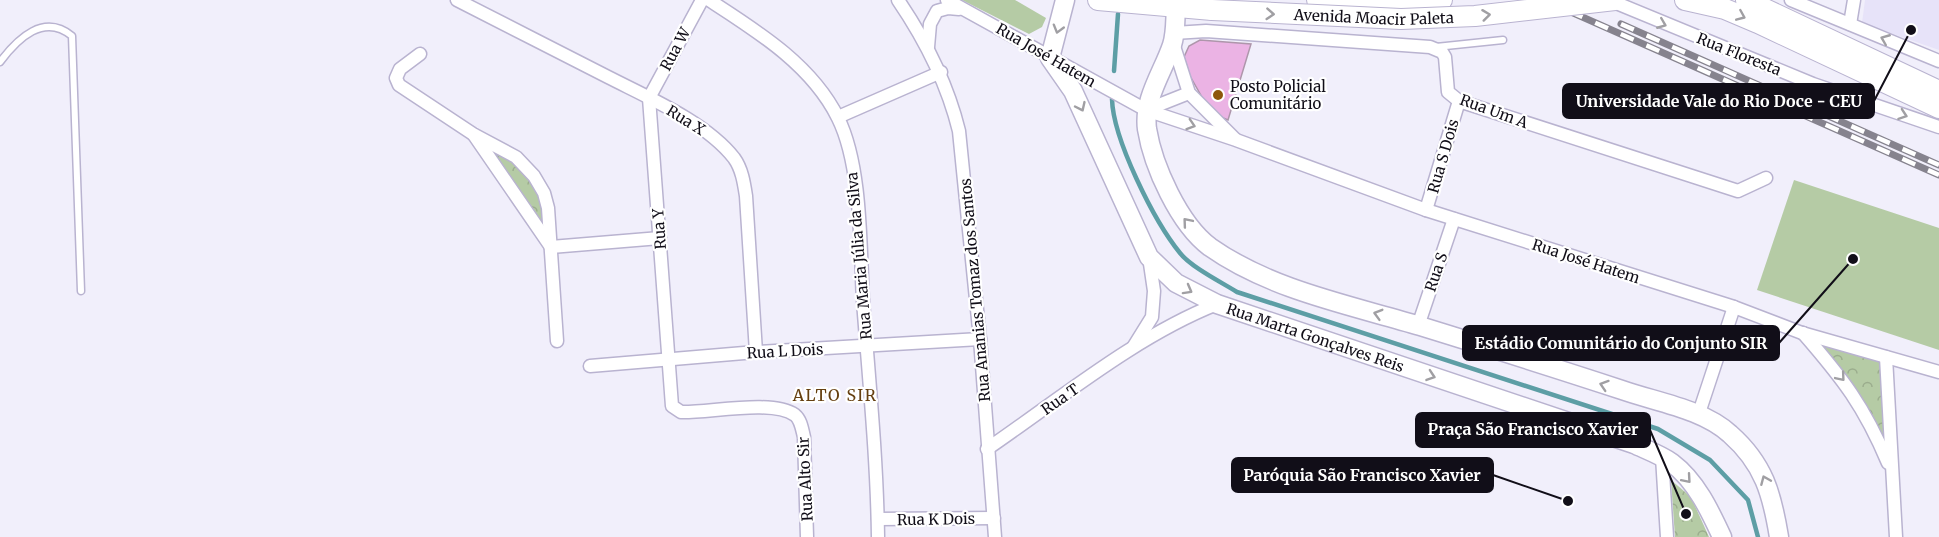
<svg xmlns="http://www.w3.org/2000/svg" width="1939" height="537" font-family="Merriweather,serif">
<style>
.built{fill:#e7e3f9}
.grass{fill:#b5cba5}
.park{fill:url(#park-crowns)}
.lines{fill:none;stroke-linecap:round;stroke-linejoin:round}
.stream{stroke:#5d9ea5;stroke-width:4.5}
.building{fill:#ebb3e4;stroke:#ae96ab;stroke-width:1.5}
.lane-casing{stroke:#b9b3d0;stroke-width:9}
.street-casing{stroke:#b9b3d0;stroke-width:15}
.secondary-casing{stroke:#b9b3d0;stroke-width:21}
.primary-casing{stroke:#b9b3d0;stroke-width:22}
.lane{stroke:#fff;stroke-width:6}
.street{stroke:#fff;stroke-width:12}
.secondary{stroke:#fff;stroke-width:18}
.primary{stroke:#fff;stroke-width:20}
.rail-casing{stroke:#86838e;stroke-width:7}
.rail{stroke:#fff;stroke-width:4.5;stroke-dasharray:14;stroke-linecap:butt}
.primary-bridge-casing{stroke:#b9b3d0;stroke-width:22;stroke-linecap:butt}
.primary-bridge{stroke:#fff;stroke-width:20}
.oneway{stroke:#a09fa3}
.poi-dot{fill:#8d570b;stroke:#fff;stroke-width:2}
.labels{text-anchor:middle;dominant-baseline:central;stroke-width:4.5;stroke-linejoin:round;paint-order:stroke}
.street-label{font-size:15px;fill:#110e18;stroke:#fff}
.poi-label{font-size:15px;fill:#110e18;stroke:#fff;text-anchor:start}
.neighbourhood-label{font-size:16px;letter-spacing:1.5px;fill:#653f10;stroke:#fff}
.leader{fill:none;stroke:#110e18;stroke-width:2}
.callout-dot{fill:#110e18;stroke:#fff;stroke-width:2}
.callout{fill:#110e18;stroke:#110e18;stroke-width:2}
.callout-label{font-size:16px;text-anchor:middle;font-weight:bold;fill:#fff}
</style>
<defs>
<pattern id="park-crowns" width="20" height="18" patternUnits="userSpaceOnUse" patternTransform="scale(1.5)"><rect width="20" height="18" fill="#b5cba5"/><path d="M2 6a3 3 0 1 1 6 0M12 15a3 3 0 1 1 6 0" fill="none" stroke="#9bad8d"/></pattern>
</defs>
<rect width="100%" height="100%" fill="#f1effb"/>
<path class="built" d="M1865,0h74v50l-77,-27z"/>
<g class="grass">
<path d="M962,0h53l31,18 -4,9 -13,7z"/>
<path d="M1794,180l145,48v122l-182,-60z"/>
</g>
<g class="park">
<path d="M481,141l37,22 24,32 6,40z"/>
<path d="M1808,337l78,21 1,95z"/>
<path d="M1671,480l20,17 18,40h-34z"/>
</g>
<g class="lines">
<g class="stream">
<path d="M1114,71l4,-57"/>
<path d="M1112,99c1,40 42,122 68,154 11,14 41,29 57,39l421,137 52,31 38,40 10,37"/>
</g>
</g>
<path class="building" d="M1200,40l51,4 -23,76 -17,-7 -21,-37 -6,-19 5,-11z"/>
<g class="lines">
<defs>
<g id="lane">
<path d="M1436,47l67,-7"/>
<path d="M0,62c18,-24 44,-49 72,-26l9,255"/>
</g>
<g id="street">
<path d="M457,0c50,26 101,51 151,77 39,20 98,45 126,81 8,11 10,25 12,38l10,156"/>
<path d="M709,0c48,31 103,65 129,118 24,48 22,130 25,183 6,79 14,158 15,236"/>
<path d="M898,0c28,41 49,82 61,131l21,208 15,198"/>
<path d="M947,0l199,110 90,30 190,70 308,97 68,26 137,39"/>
<path d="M1609,0l204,84 126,43"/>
<path d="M1791,0l148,61"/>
<path d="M1850,24l4,-24"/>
<path d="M1174,33l32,-2 224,16 12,5 3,5 3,35 11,9 279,90 28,-13"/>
<path d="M1173,43l16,50 46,46"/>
<path d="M928,47l2,-23 7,-13 11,-3 11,1"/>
<path d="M420,54l-20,15 -4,9 3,7 74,49 43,23 18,19 10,17 4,15 9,133"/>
<path d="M649,98l23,308 9,6c28,1 91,-13 114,3 6,5 7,14 9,22l3,100"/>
<path d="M649,98l53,-98"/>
<path d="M1146,110l43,-17"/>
<path d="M838,117l103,-45"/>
<path d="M474,135l77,112 109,-9"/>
<path d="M1426,210l33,-109"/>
<path d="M1418,326l36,-107"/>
<path d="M1803,333c40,46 61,73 85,130"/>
<path d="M1134,346l18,-29 2,-26 -5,-34"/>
<path d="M1886,357l10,180"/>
<path d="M590,366l166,-14 224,-13"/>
<path d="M1698,416l36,-109"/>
<path d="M987,449c73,-50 149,-113 230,-145"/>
<path d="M1662,457l5,80"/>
<path d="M878,519l116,-1"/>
</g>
<g id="secondary">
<path id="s1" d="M1065,0l-15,58 23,33 76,166 27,26 41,21 417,140c13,6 27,11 38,19 24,18 38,48 50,74"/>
<path d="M1176,7c-1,12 0,26 -4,38 -9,27 -29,54 -25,84 6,37 32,95 63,118 61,43 140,58 210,79 68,21 135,42 202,64 34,12 81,19 108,44 34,30 42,60 49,103"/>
</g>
<g id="primary">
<path d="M1098,0l114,10"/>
<path d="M1317,0l88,3 37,-3"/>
<path d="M1685,0l40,9 33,14 181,85"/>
<path d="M1746,0l193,91"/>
</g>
</defs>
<use href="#lane" class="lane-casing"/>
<use href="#street" class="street-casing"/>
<use href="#secondary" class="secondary-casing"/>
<use href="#primary" class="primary-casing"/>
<use href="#lane" class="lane"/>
<use href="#street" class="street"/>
<use href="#secondary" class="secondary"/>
<use href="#primary" class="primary"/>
<defs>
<g id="rail">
<path d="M1544,0l395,175"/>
<path d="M1621,24l318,141"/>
</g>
</defs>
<use href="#rail" class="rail-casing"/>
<use href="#rail" class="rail"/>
<defs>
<g id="primary-bridge">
<path id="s2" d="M1212,10l189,9 74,-3 140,-16"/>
</g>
</defs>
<use href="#primary-bridge" class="primary-bridge-casing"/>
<use href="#primary-bridge" class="primary-bridge"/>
</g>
<defs><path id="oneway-chevron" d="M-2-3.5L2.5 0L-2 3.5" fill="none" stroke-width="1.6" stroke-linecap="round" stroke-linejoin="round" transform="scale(1.5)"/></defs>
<g class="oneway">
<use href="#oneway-chevron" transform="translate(1270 14) rotate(4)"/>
<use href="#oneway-chevron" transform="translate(1486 15) rotate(-7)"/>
<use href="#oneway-chevron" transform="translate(1741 16) rotate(23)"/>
<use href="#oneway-chevron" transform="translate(1662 24) rotate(22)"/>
<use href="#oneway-chevron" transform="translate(1058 29) rotate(106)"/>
<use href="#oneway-chevron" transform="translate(1885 39) rotate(-158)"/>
<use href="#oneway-chevron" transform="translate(1081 107) rotate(65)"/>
<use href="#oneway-chevron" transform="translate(1903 115) rotate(19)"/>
<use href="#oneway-chevron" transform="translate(1191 125) rotate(18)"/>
<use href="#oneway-chevron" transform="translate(1187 222) rotate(-130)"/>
<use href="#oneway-chevron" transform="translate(1188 290) rotate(29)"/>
<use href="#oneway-chevron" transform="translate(1378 314) rotate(-164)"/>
<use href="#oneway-chevron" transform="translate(1431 376) rotate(19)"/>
<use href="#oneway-chevron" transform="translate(1841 377) rotate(50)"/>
<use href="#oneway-chevron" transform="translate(1604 385) rotate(-162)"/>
<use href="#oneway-chevron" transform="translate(1687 479) rotate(49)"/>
<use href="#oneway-chevron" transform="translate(1765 480) rotate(-113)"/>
</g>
<circle class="poi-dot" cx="1218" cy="95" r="6"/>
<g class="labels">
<g class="street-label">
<text stroke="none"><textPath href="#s2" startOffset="162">Avenida Moacir Paleta</textPath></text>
<text transform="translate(675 49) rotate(-62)">Rua W</text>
<text transform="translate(1739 54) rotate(22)">Rua Floresta</text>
<text transform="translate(1046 55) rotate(30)">Rua José Hatem</text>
<text transform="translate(1494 111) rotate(20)">Rua Um A</text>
<text transform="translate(686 120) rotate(32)">Rua X</text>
<text transform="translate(1443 156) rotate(-74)">Rua S Dois</text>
<text transform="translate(659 229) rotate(-94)">Rua Y</text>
<text transform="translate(859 256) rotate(-95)">Rua Maria Júlia da Silva</text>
<text transform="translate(1586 261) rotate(18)">Rua José Hatem</text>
<text transform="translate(1436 272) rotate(-71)">Rua S</text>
<text transform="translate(975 290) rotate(-95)">Rua Ananias Tomaz dos Santos</text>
<text stroke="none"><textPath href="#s1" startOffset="470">Rua Marta Gonçalves Reis</textPath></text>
<text transform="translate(785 351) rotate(-3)">Rua L Dois</text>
<text transform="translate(1060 399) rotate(-35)">Rua T</text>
<text transform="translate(805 479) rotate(-93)">Rua Alto Sir</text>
<text transform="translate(936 519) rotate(-1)">Rua K Dois</text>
</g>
<g class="poi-label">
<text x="1230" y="86">Posto Policial<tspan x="1230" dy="17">Comunitário</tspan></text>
</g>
<g class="neighbourhood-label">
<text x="835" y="395">ALTO SIR</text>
</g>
</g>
<path class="leader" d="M1911 30L1874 101M1853 259L1779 343M1686 514L1650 430M1568 501L1493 475"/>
<g class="callout-dot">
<circle cx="1911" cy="30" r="6"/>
<circle cx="1853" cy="259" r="6"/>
<circle cx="1686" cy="514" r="6"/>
<circle cx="1568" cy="501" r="6"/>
</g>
<g class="callout">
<rect x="1563" y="84" width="311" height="34" rx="6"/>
<rect x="1463" y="326" width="316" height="34" rx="6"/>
<rect x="1416" y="413" width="234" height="34" rx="6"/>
<rect x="1232" y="458" width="261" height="34" rx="6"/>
</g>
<g class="callout-label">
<text x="1719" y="107">Universidade Vale do Rio Doce - CEU</text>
<text x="1621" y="349">Estádio Comunitário do Conjunto SIR</text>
<text x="1533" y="435">Praça São Francisco Xavier</text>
<text x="1362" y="481">Paróquia São Francisco Xavier</text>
</g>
</svg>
